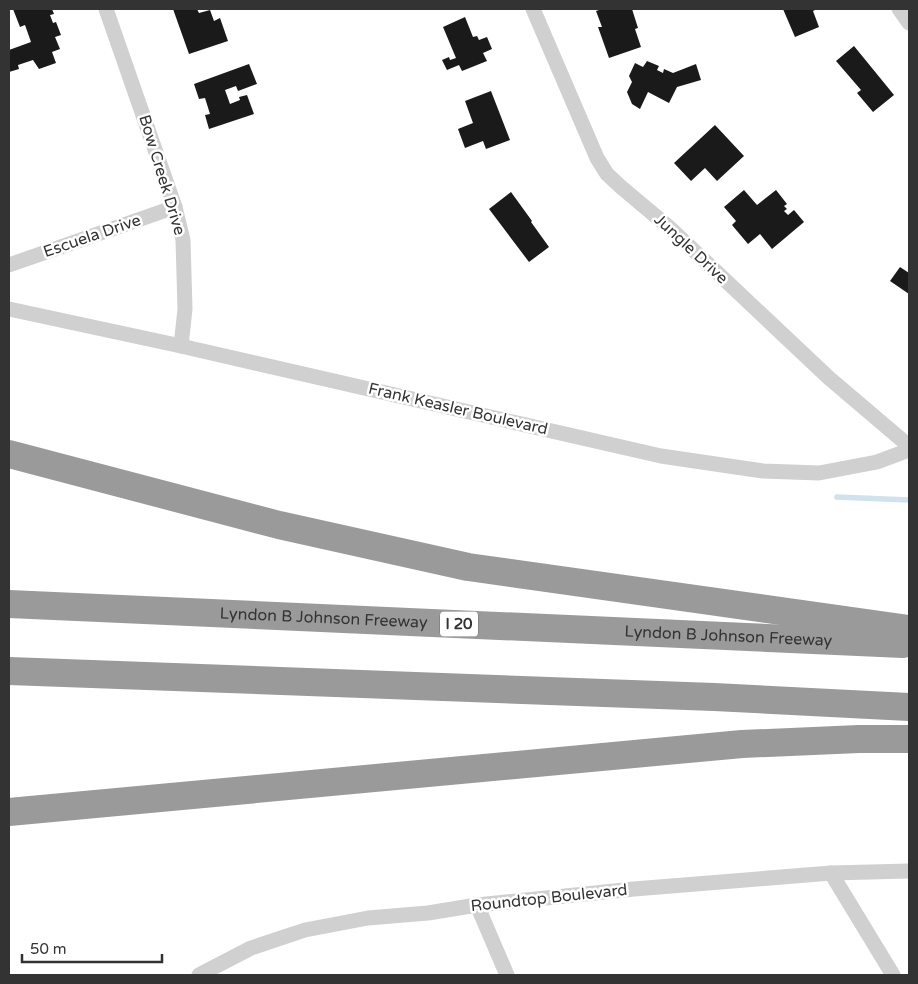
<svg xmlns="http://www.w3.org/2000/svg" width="918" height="984" font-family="'Varela Round',sans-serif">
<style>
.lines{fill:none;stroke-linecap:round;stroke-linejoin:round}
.stream{stroke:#cfe2ee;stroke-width:5.5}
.building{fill:#1a1a1a}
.minor{stroke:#d0d0d0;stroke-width:15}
.motorway{stroke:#9a9a9a;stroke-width:28}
.labels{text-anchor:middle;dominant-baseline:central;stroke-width:5;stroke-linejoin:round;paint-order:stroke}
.shield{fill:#fff;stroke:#707070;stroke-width:1}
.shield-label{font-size:15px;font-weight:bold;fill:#333}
.street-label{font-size:16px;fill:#333;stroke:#fff}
</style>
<rect width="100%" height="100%" fill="#fff"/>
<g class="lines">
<path class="stream" d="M837,497l72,3"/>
</g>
<g class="building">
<path d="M13,9h39l2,5 -4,1 3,8 3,-1 5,13 -6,2 5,12 -8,3 4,11 -17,6 -6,-9 -15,5 1,4 -10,3v-22l22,-8 -6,-17 -5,2z"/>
<path d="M173,9h24l2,4 11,-3 4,11 6,-3 8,23 -39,13z"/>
<path d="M602,9h30l6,19 -3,1 6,18 -32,11 -11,-31h4l-6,-16z"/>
<path d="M783,9h34l-4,2 6,16 -24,10z"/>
<path d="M465,17l8,20 4,-1 2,4 8,-3 5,12 -9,4 4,8 -25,10 -3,-6 -12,5 -5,-10 7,-3 1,3 6,-2 -13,-31z"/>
<path d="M854,46l40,49 -21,17 -16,-19 4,-3 -25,-29z"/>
<path d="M647,61l12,5 -2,4 6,3 1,-4 9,4 23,-9 5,16 -24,7 -8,16 -21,-11 -8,17 -8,-5 -5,-12 5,-10 -3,-6 6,-13 8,4z"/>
<path d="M249,64l8,20 -19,7 -2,-5 -11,4 5,14 10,-4 -1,-3 8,-2 7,19 -45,15 -4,-14 5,-1 -5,-16 -6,1 -5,-15z"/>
<path d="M491,91l19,49 -24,9 -3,-8 -18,7 -7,-19 15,-6 -8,-22z"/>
<path d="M715,125l29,31 -27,25 -12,-13 -14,13 -17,-18z"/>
<path d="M744,190l13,15 19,-15 11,14 -3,2 3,3 -3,2 4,4 6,-5 10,12 -32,27 -12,-15 -12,10 -16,-19 4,-4 -12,-14z"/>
<path d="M511,192l21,29 -1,1 18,25 -20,15 -40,-53z"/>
<path d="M900,267l9,6v21l-19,-13z"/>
</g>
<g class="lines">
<g class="minor">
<path d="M106,9l69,198 8,33 2,69 -4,37"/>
<path d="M533,9l64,149 10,16 14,13 50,42 158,149 80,68"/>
<path d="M899,9l10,14"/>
<path d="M9,265l166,-58"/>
<path d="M9,309l172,37 480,110 102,15 56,2 58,-11 32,-12"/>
<path d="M831,873l62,102"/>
<path d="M477,905l30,70"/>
<path d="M199,975l52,-27 54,-18 63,-12 60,-5 49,-8 157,-16 197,-16 78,-2"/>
</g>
<g class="motorway">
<path d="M9,454l270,71 189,42 441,62"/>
<path id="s1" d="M9,604l894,40"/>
<path d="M9,671l705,26 195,10"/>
<path d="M9,812l733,-68 117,-5h50"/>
</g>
</g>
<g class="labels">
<rect class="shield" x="440" y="611.5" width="38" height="25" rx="4"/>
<g class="shield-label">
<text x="459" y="624">I 20</text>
</g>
<g class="street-label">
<text transform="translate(162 175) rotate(73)">Bow Creek Drive</text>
<text transform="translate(92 236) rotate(-19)">Escuela Drive</text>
<text transform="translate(691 249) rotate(43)">Jungle Drive</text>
<text transform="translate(458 409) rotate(13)">Frank Keasler Boulevard</text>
<text stroke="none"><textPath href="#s1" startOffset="315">Lyndon B Johnson Freeway</textPath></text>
<text stroke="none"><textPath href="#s1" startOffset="720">Lyndon B Johnson Freeway</textPath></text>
<text transform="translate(549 898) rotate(-6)">Roundtop Boulevard</text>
</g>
</g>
<rect width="918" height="984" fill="none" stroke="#333333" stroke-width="20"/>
<path d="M22 954v8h140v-8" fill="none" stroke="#333333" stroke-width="2.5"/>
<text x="30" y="954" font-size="15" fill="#333333" stroke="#ffffff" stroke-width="4" paint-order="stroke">50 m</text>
</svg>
